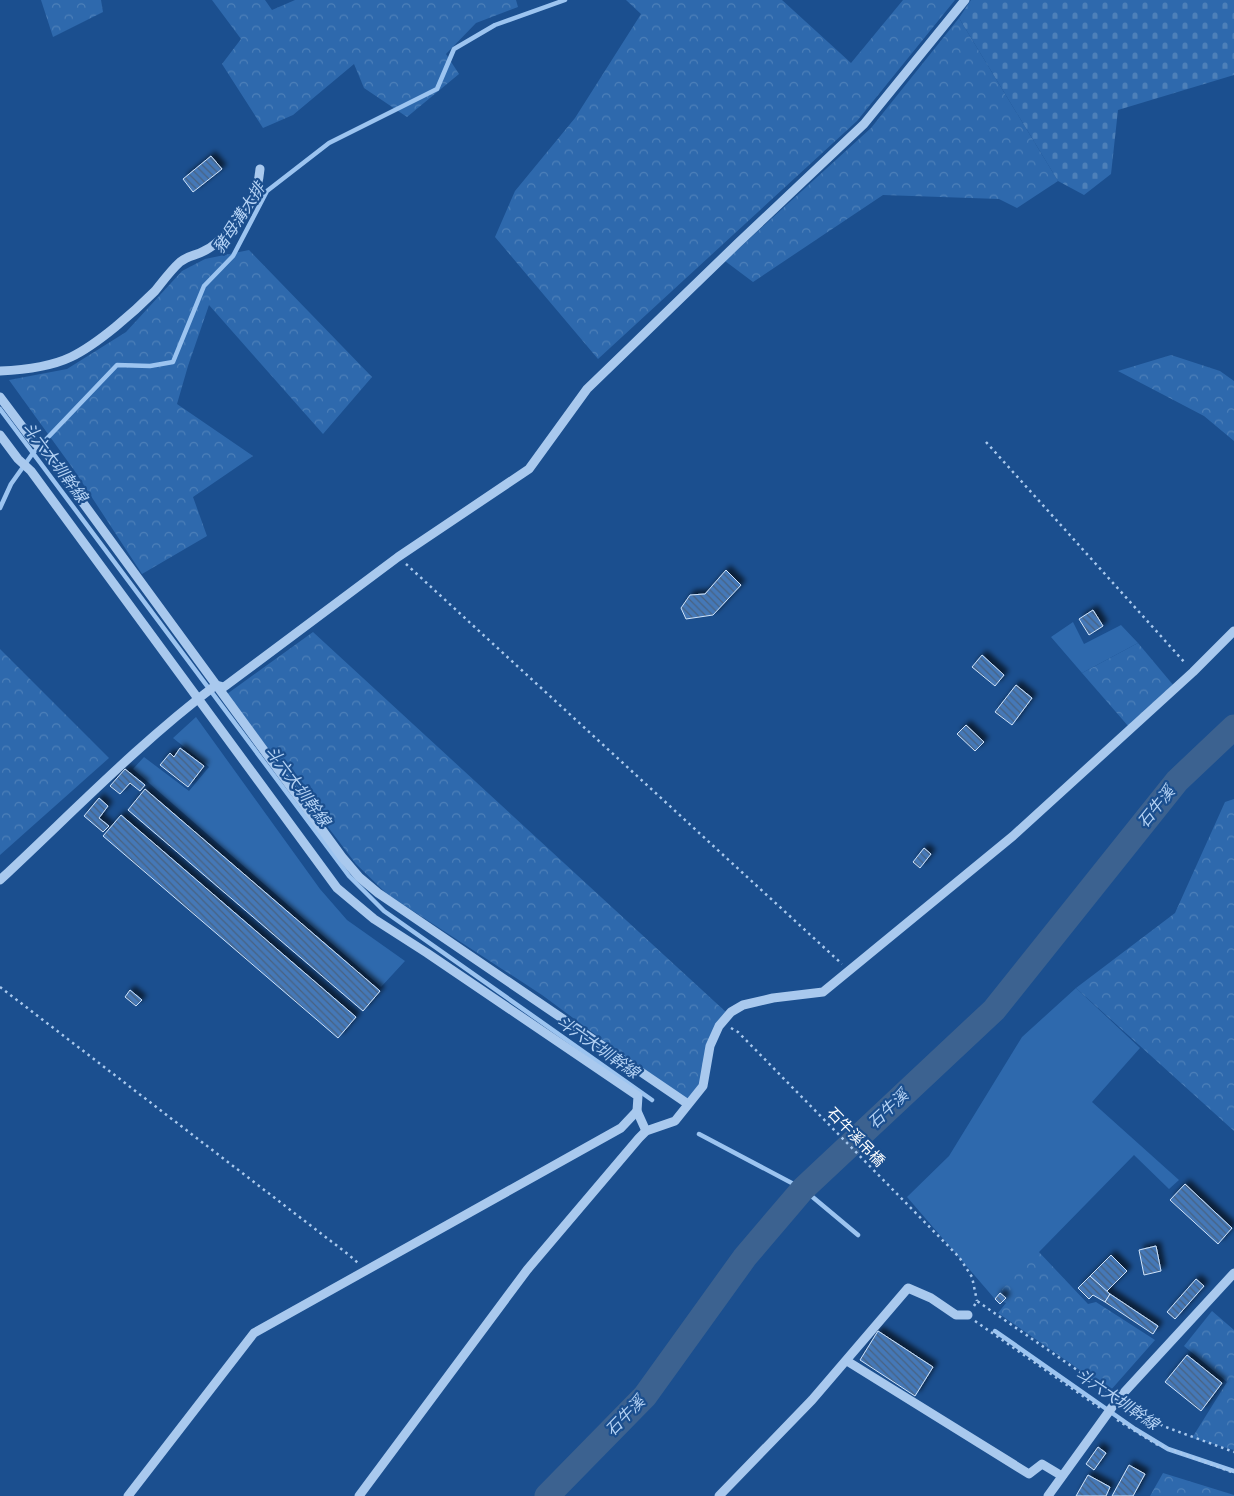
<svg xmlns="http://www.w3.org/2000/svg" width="1234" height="1496" font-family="'Work Sans','Noto Sans TC',sans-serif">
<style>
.green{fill:#2e69ad}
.forest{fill:url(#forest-crowns)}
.cemetery{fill:url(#cemetery-stones)}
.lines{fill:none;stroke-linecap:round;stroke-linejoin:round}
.stream{stroke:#9cc4f0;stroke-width:4.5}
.river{stroke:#3c6290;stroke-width:25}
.building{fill:url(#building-back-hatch);stroke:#cfe3fa;filter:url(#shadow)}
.path{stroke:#a9c9ee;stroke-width:2.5;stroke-dasharray:2.5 4;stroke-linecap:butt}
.minor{stroke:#a9c9ee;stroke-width:9}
.labels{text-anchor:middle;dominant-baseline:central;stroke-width:4.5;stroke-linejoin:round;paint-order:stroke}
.street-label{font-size:15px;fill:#fff;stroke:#1b4f8f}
.water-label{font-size:16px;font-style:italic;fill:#b5d3f5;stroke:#1b4f8f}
</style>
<defs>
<pattern id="forest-crowns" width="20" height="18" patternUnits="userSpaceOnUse" patternTransform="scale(1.25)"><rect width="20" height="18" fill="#2e69ad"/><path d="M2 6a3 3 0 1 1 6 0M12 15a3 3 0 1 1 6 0" fill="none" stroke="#4d80b9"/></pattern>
<pattern id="cemetery-stones" width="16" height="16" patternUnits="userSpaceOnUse" patternTransform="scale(1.25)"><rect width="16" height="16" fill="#2e69ad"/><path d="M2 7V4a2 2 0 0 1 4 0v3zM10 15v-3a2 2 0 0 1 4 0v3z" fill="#4d80b9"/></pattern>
<pattern id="building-back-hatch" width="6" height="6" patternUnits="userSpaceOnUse" patternTransform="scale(1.25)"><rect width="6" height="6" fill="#4478b7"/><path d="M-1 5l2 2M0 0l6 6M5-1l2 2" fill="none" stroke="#486282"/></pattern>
<filter id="shadow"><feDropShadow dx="4.5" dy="-4.5" stdDeviation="2.5" flood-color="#0009"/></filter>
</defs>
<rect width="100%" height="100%" fill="#1b4f8f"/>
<g class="green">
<path d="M1073,622l11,22 37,-19 17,18 -56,30 -31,-36z"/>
<path d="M196,717l124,172 27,31 58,41 -24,26 -248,-218 11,-12 45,34 20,-24 -36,-29z"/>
<path d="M1076,988l64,60 -48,54 87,78 -10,9 -35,-34 -140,143 -87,-101 42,-41 73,-119z"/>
</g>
<g class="forest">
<path d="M41,0h60l2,12 -50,25z"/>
<path d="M212,0h53l7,10 23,-10h221l2,7 -42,16 -30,31 13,20 -52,43 -43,-29 -10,-24 -61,51 -30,13 -41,-64 19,-25z"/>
<path d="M626,0h156l69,63 52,-63h52l-98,121 -259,238 -103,-122 20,-46 60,-73 66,-104z"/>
<path d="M959,18l99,163 -41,27 -18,-9 -116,-4 -130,87 -28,-21 146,-133z"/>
<path d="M249,250l123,127 -49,57 -114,-129 -21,61 -11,38 76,52 -60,41 14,39 -65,38 -68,-104 -65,-90 58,-11 59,-37 56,-61 23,-12z"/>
<path d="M1171,355l49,16 14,10v60l-30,-25 -86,-45z"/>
<path d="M313,632l414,381 -23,44 2,30 -18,16 -146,-108 -155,-101 -31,-30 -129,-170z"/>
<path d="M1138,643l36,43 -45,41 -47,-54z"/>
<path d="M0,649l109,109 -109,97z"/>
<path d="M1234,799v332l-158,-143 99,-75 50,-111z"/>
<path d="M1038,1251l50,53 8,-2 59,38 -45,51 -112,-78 8,-10 -12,-5z"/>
<path d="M1212,1311l22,19v120l-42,-12 35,-56 -43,-36z"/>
<path d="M1163,1473l71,22v1h-84z"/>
</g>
<path class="cemetery" d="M971,0h263v75l-116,35 -7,64 -27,21 -26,-14 -99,-163z"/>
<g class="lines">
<g class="stream">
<path d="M0,409l349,467 35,35 268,189"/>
<path d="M0,508l11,-24 22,-31 84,-88 33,1 23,-4 31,-76 29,-30 34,-65 62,-48 108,-54 17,-40 41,-24 70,-25"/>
<path d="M699,1134l104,55 55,46"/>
<path d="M995,1331l140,98 33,20 66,22"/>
</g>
<path class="river" d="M547,1496l98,-100 100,-139 58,-68 191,-179 183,-229 57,-54"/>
</g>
<g class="building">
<path d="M211,156l11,13 -29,23 -10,-13z"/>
<path d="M726,570l15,15 -28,30 -27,4 -5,-11 9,-13 15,-1z"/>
<path d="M1093,610l10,16 -14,9 -10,-16z"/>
<path d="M982,655l22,20 -9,11 -23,-19z"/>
<path d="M1016,685l16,13 -20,27 -17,-13z"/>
<path d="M966,725l18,17 -9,9 -18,-17z"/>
<path d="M180,748l24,18 -16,21 -28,-22 10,-12 4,4z"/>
<path d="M125,769l20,16 -5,6 -10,-8 -10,11 -10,-8z"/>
<path d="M145,789l235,202 -17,20 -235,-201z"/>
<path d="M99,798l9,8 -9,12 10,8 -6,6 -19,-16z"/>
<path d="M121,815l235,202 -18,21 -235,-202z"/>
<path d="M924,848l7,6 -11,14 -7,-6z"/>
<path d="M130,990l12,10 -6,6 -11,-9z"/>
<path d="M1185,1184l47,44 -14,16 -48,-44z"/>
<path d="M1156,1246l5,25 -17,4 -5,-25z"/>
<path d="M1111,1255l16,16 -21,21 -16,-16z"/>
<path d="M1090,1276l20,18 -5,8 -12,-7 -4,4 -11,-11z"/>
<path d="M1196,1279l8,7 -29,33 -8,-7z"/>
<path d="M1000,1293l6,5 -6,6 -5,-5z"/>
<path d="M1110,1294l48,32 -5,8 -48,-32z"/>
<path d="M878,1331l55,36 -18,29 -55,-36z"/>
<path d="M1187,1355l35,28 -21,28 -36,-29z"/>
<path d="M1098,1447l8,6 -12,17 -8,-6z"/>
<path d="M1129,1465l16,9 -12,22h-21z"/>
<path d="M1088,1475l22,12 -4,9h-30z"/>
</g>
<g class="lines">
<g class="path">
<path d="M986,442l200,222"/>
<path d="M406,564l436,400"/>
<path d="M0,987l349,268 9,8"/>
<path d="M731,1028l7,4 221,225 13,20 5,24"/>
<path d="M974,1306l3,-5 132,91"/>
<path d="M975,1321l125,87"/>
<path d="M1127,1404l36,22 71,26"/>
<path d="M1117,1420l39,24 78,29"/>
</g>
<g class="minor">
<path d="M0,371c23,-1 50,-4 71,-14 27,-13 63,-45 84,-66 8,-10 16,-21 25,-29 9,-7 15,-6 24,-11 14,-6 40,-35 47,-49 5,-10 8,-22 9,-33"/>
<path d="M0,397l33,44 15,14 294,402 17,20 19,16 310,211"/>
<path d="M0,435l18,24 13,12 306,417 37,31 53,34 211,143 -1,15 9,20"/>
<path d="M0,880c71,-66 139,-137 216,-195l8,2 174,-130 131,-88 58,-80 151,-146 126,-119 101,-124"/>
<path d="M847,1361l182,113 13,-10 20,12"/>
<path d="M128,1496l126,-163 367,-205 16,-17"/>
<path d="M359,1496l168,-226 112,-132 7,-7 29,-10 28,-35 7,-40 9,-20 12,-14 12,-7 30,-7 50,-6 190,-156 180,-164 41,-41"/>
<path d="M719,1496l93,-96 96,-112 23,10 25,17h12"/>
<path d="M1048,1496l70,-97 116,-126"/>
</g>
</g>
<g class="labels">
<g class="street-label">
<text transform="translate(856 1137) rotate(46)">石牛溪吊橋</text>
</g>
<g class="water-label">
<text transform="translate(239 218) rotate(-57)">豬母溝大排</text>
<text transform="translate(55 462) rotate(53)">斗六大圳幹線</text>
<text transform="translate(298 786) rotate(53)">斗六大圳幹線</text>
<text transform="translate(1156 807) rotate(-51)">石牛溪</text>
<text transform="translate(598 1047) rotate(35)">斗六大圳幹線</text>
<text transform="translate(888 1109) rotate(-43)">石牛溪</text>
<text transform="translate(1117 1399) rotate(34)">斗六大圳幹線</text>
<text transform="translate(625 1416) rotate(-46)">石牛溪</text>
</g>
</g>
</svg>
